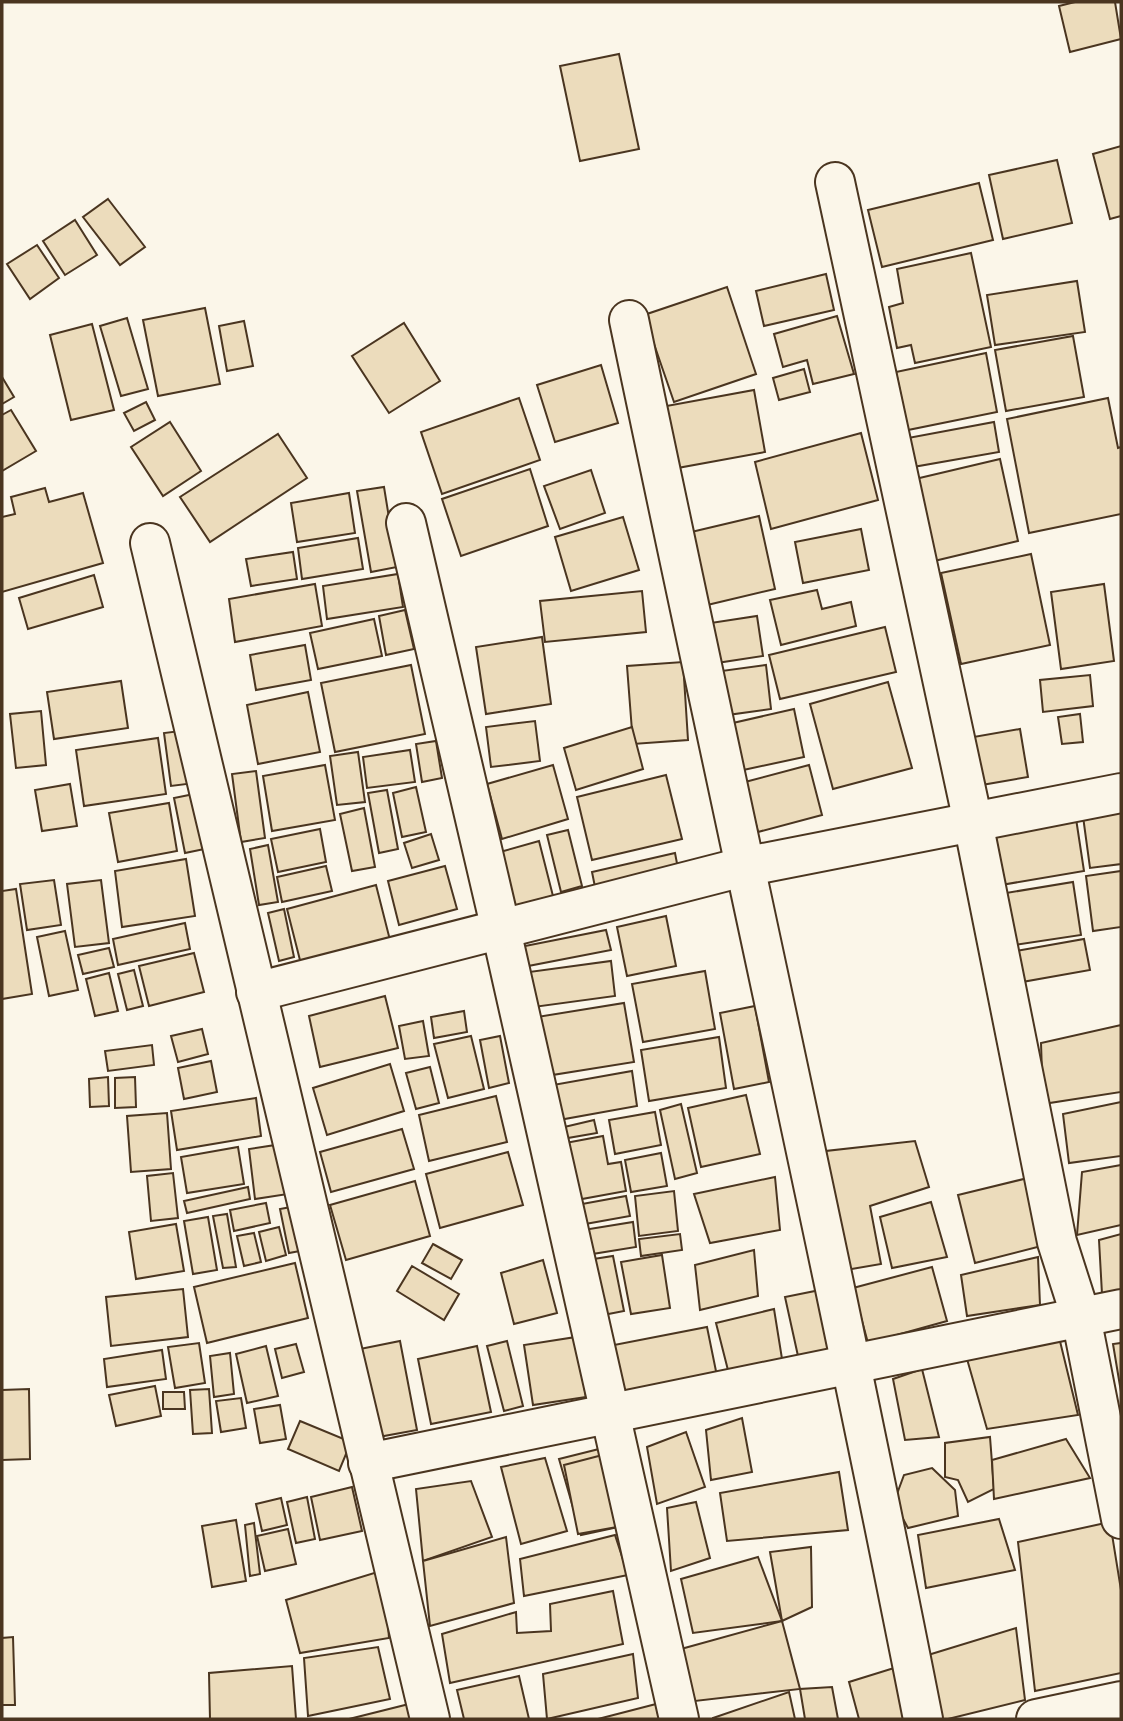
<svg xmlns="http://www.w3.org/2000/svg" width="1123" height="1721" font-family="Karla,sans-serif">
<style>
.building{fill:#ecdcbc;stroke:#4a3520;stroke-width:2}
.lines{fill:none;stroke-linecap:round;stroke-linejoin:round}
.minor-casing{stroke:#4a3520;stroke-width:42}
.minor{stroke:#fbf6e9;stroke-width:38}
</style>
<rect width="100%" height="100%" fill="#fbf6e9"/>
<g class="building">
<path d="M1075,2h40l6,37 -51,13 -11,-46z"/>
<path d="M619,54l20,95 -59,12 -20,-95z"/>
<path d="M1121,146v70l-11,3 -17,-65z"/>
<path d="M1057,160l15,63 -69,16 -14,-64z"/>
<path d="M979,183l14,57 -111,27 -14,-57z"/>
<path d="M108,199l37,48 -25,18 -37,-48z"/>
<path d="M75,220l22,35 -32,20 -22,-34z"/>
<path d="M37,245l22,33 -29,21 -23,-35z"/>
<path d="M971,253l20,94 -76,16 -4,-18 -14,3 -8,-41 14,-4 -6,-34z"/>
<path d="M826,274l8,36 -70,16 -8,-35z"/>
<path d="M1077,281l8,51 -90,13 -8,-50z"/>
<path d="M727,287l29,87 -82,28 -30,-87z"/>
<path d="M205,308l15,76 -62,12 -15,-76z"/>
<path d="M837,316l17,58 -41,10 -6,-24 -24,7 -9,-33z"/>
<path d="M127,318l21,71 -27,7 -21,-70z"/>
<path d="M244,321l9,45 -26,5 -8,-45z"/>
<path d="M404,323l36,58 -51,32 -37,-57z"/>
<path d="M92,324l22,86 -43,10 -21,-85z"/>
<path d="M1073,336l11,61 -78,14 -11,-61z"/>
<path d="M986,353l11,59 -89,18 -12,-58z"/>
<path d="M601,365l17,58 -63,19 -18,-57z"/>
<path d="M804,369l6,23 -31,8 -6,-22z"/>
<path d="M2,377l12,20 -12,7z"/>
<path d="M754,390l11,62 -93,17 -11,-62z"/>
<path d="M519,398l21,62 -98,34 -21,-62z"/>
<path d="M1108,398l10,50 3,-1v67l-92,19 -22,-114z"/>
<path d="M146,402l9,18 -21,11 -10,-18z"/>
<path d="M11,410l25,41 -34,20v-56z"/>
<path d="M170,422l31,49 -38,25 -32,-49z"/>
<path d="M994,422l5,30 -86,15 -5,-29z"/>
<path d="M861,433l17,67 -107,29 -16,-67z"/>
<path d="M278,434l29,44 -97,64 -30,-45z"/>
<path d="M1000,459l18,82 -88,21 -19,-82z"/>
<path d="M530,469l18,57 -87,30 -19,-57z"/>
<path d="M591,470l14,43 -45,16 -16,-43z"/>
<path d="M384,487l13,80 -26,5 -14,-81z"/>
<path d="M45,488l4,14 34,-9 20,70 -101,29v-75l13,-3 -4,-17z"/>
<path d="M349,493l6,40 -58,9 -6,-39z"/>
<path d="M759,516l16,73 -72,17 -16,-73z"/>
<path d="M623,517l16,53 -68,21 -16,-54z"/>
<path d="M861,529l8,41 -66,13 -8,-41z"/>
<path d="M358,538l5,31 -61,10 -4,-31z"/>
<path d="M293,552l4,27 -46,7 -5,-27z"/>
<path d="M1031,554l19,91 -89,19 -20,-91z"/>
<path d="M398,574l5,33 -76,12 -4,-33z"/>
<path d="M94,575l9,32 -75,22 -9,-31z"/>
<path d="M315,584l7,42 -87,16 -6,-43z"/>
<path d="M1104,584l10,77 -53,8 -10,-77z"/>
<path d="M817,590l5,19 29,-7 5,24 -75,19 -11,-45z"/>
<path d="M642,591l4,41 -101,10 -5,-41z"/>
<path d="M405,610l9,39 -28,6 -7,-39z"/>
<path d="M757,616l6,40 -53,8 -6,-40z"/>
<path d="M374,619l8,37 -64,13 -8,-36z"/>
<path d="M885,627l11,45 -116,27 -11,-44z"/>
<path d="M542,637l9,67 -65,10 -10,-67z"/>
<path d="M305,645l6,35 -55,10 -6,-35z"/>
<path d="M683,662l5,78 -55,4 -6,-78z"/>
<path d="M411,665l14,69 -90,18 -14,-69z"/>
<path d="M766,665l5,44 -51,7 -6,-44z"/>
<path d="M1090,675l3,31 -50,6 -3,-32z"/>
<path d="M121,681l7,47 -74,11 -7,-47z"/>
<path d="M888,682l24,86 -79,21 -23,-85z"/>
<path d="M308,692l12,60 -62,12 -11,-59z"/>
<path d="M794,709l10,48 -70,15 -10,-47z"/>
<path d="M41,711l5,54 -30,3 -6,-54z"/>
<path d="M1080,714l3,28 -21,2 -4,-27z"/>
<path d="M535,721l5,40 -49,6 -5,-40z"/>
<path d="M632,727l11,42 -67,21 -12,-42z"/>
<path d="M1020,729l8,48 -58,10 -8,-48z"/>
<path d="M188,730l7,53 -24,3 -7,-53z"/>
<path d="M158,738l8,56 -82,12 -8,-56z"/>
<path d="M436,741l6,37 -20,4 -6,-38z"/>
<path d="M410,750l5,32 -48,6 -4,-31z"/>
<path d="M358,752l7,50 -28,3 -7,-49z"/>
<path d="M325,765l10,55 -63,11 -9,-55z"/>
<path d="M553,765l15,54 -66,20 -15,-55z"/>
<path d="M809,765l13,50 -64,17 -13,-50z"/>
<path d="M256,771l9,67 -24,4 -9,-68z"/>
<path d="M666,775l16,64 -90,21 -15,-63z"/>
<path d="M70,784l7,42 -35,5 -7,-41z"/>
<path d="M416,787l10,45 -24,5 -9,-44z"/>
<path d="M387,790l11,59 -19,4 -11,-60z"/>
<path d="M204,792l10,55 -29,6 -11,-55z"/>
<path d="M169,803l8,48 -59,11 -9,-49z"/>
<path d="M1121,804v60l-31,4 -8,-59z"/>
<path d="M364,808l11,59 -23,4 -12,-57z"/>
<path d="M1075,812l9,59 -83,14 -11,-58z"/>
<path d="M320,829l6,33 -48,10 -7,-33z"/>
<path d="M568,830l14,56 -21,6 -14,-57z"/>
<path d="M431,834l8,26 -27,8 -8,-25z"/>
<path d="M539,841l14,55 -39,10 -14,-54z"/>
<path d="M268,845l10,57 -19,3 -9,-56z"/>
<path d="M675,853l5,26 -83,18 -5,-25z"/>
<path d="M186,859l9,57 -73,11 -7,-56z"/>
<path d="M326,866l6,25 -50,11 -5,-25z"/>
<path d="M445,866l12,43 -58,16 -11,-44z"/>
<path d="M1121,871v56l-28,4 -7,-55z"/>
<path d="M54,880l7,45 -34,5 -7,-46z"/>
<path d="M101,880l8,63 -34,4 -8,-63z"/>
<path d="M1073,882l8,53 -73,11 -8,-52z"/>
<path d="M376,885l16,63 -89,24 -16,-63z"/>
<path d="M16,889l16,105 -30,5v-108z"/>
<path d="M284,909l10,48 -15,4 -11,-48z"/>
<path d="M666,916l10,50 -49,10 -10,-49z"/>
<path d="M185,923l5,26 -72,16 -5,-26z"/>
<path d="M606,930l5,20 -88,17 -3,-20z"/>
<path d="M65,931l13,59 -29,6 -12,-59z"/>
<path d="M1084,939l6,31 -68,12 -6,-31z"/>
<path d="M109,948l5,19 -31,7 -5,-19z"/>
<path d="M194,953l10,39 -55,14 -10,-40z"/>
<path d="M611,961l4,35 -81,11 -5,-35z"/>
<path d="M134,970l9,36 -16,4 -9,-36z"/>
<path d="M705,971l10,58 -72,13 -11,-58z"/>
<path d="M109,973l9,38 -23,5 -9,-37z"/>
<path d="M385,996l13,52 -78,19 -11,-51z"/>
<path d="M624,1003l10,59 -88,14 -9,-59z"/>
<path d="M755,1006l14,76 -35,7 -14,-76z"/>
<path d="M464,1011l3,21 -33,6 -3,-21z"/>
<path d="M423,1021l6,35 -24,3 -6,-33z"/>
<path d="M1121,1025v67l-78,12 -2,-61z"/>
<path d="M202,1029l6,25 -30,8 -7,-26z"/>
<path d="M471,1036l13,53 -36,9 -14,-54z"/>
<path d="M500,1036l9,47 -20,5 -9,-48z"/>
<path d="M719,1037l7,51 -77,13 -8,-51z"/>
<path d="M152,1045l2,20 -46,6 -3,-20z"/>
<path d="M211,1061l6,31 -33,7 -6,-31z"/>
<path d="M390,1064l14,47 -77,24 -14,-47z"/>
<path d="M430,1067l9,36 -23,6 -10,-36z"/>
<path d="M632,1071l5,35 -78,14 -6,-35z"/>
<path d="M108,1077l1,29 -19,1 -1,-28z"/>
<path d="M135,1077l1,30 -21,1v-30z"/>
<path d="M746,1095l14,59 -59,13 -13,-59z"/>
<path d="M496,1096l11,46 -78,19 -10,-46z"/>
<path d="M256,1098l5,38 -84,14 -6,-39z"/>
<path d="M1121,1102v54l-52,7 -6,-49z"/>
<path d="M681,1104l16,69 -22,6 -15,-69z"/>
<path d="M655,1112l6,33 -46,9 -6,-34z"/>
<path d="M167,1113l4,56 -40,3 -4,-56z"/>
<path d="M594,1120l3,13 -35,6 -2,-11z"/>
<path d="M402,1129l12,40 -83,23 -11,-40z"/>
<path d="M603,1136l5,28 13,-2 5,29 -55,10 -11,-57z"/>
<path d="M915,1141l14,46 -59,19 11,58 -41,7 -14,-120z"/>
<path d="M282,1144l6,50 -33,5 -6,-50z"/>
<path d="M238,1147l6,37 -57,9 -6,-36z"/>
<path d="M508,1152l15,53 -83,23 -14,-54z"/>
<path d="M661,1153l6,33 -36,6 -6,-32z"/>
<path d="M1121,1165v60l-44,10 5,-63z"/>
<path d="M173,1173l5,45 -27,3 -4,-45z"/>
<path d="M1040,1175l17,67 -82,21 -17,-68z"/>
<path d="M775,1177l5,53 -70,13 -16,-49z"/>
<path d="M415,1181l15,55 -84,24 -16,-55z"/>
<path d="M248,1187l2,12 -63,14 -3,-12z"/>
<path d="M674,1191l4,40 -39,5 -4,-40z"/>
<path d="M626,1196l4,20 -56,10 -3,-20z"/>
<path d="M931,1202l16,55 -55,11 -12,-51z"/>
<path d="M266,1203l4,20 -36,8 -4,-21z"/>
<path d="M291,1207l9,44 -11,2 -9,-44z"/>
<path d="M227,1214l9,53 -13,1 -10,-52z"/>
<path d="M208,1217l9,53 -24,4 -9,-53z"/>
<path d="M633,1222l3,25 -56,9 -3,-25z"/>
<path d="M176,1224l8,47 -48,8 -7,-47z"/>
<path d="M279,1227l7,28 -20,6 -7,-29z"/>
<path d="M254,1233l7,29 -17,4 -7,-30z"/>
<path d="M680,1234l2,16 -41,6 -2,-17z"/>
<path d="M1121,1234v57l-19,3 -3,-54z"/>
<path d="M433,1244l29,16 -11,19 -29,-16z"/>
<path d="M754,1250l4,46 -58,14 -5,-45z"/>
<path d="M662,1255l8,53 -39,6 -10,-52z"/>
<path d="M613,1256l11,55 -26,5 -11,-56z"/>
<path d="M1038,1257l2,48 -73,11 -6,-41z"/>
<path d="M543,1260l14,53 -43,11 -13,-51z"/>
<path d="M295,1263l13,55 -101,25 -13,-56z"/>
<path d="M412,1266l47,28 -15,26 -47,-29z"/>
<path d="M932,1267l15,54 -79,22 -15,-55z"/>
<path d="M183,1289l5,48 -77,9 -5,-49z"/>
<path d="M825,1289l15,68 -40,8 -15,-68z"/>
<path d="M774,1309l9,56 -53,13 -14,-55z"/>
<path d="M707,1327l11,54 -94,19 -10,-55z"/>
<path d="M1058,1333l20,82 -91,14 -20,-70z"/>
<path d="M576,1337l10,60 -53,8 -9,-60z"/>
<path d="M400,1341l17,89 -44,8 -18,-88z"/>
<path d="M507,1341l16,65 -19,5 -17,-65z"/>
<path d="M199,1343l6,40 -30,5 -7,-41z"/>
<path d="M1121,1343v49l-8,-48z"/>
<path d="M296,1344l8,28 -22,6 -7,-29z"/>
<path d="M266,1346l12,50 -31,7 -11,-49z"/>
<path d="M477,1346l14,66 -60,12 -13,-65z"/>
<path d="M162,1350l4,29 -59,8 -3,-28z"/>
<path d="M230,1353l4,41 -20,3 -4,-41z"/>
<path d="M922,1369l17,68 -34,3 -12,-61z"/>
<path d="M155,1386l6,30 -45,10 -7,-31z"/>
<path d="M29,1389l1,70 -28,1v-70z"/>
<path d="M209,1389l3,44 -19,1 -3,-44z"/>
<path d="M163,1392h21l1,17h-22z"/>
<path d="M241,1398l5,30 -25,4 -5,-31z"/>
<path d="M280,1405l6,34 -26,4 -6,-34z"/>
<path d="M742,1418l10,54 -41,8 -5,-50z"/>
<path d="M300,1421l51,21 -12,29 -51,-22z"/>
<path d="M686,1432l19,55 -48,17 -10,-57z"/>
<path d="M990,1437l4,52 -26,13 -10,-22 -13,-3v-34z"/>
<path d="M1066,1439l24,39 -96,21 -2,-39z"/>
<path d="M603,1448l20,78 -42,9 -22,-76z"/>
<path d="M614,1452l14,73 -50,9 -14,-69z"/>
<path d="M545,1458l22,73 -46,13 -20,-77z"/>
<path d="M932,1468l23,22 3,26 -50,12 -14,-26 10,-27z"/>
<path d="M839,1472l9,58 -121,11 -7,-48z"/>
<path d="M471,1481l21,56 -69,24 -7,-72z"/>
<path d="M352,1487l10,44 -42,9 -9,-43z"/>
<path d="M307,1497l8,42 -19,4 -9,-41z"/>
<path d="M281,1498l6,27 -25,6 -6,-27z"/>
<path d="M696,1502l14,56 -39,13 -4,-63z"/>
<path d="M999,1519l16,51 -89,18 -8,-53z"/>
<path d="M236,1520l10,61 -34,6 -10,-61z"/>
<path d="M1110,1522l11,68v83l-86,18 -17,-149z"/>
<path d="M254,1523l6,51 -10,2 -5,-51z"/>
<path d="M288,1529l8,35 -31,7 -8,-35z"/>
<path d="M615,1535l13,40 -104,21 -4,-37z"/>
<path d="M506,1537l8,66 -84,23 -7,-65z"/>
<path d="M811,1547l1,60 -30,14 -12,-69z"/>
<path d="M758,1557l24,64 -89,12 -12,-54z"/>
<path d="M384,1570l5,68 -89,15 -14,-53z"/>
<path d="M613,1591l10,53 -173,39 -8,-49 74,-22 1,21 34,-2 -1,-27z"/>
<path d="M782,1621l18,68 -105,12 -14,-52z"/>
<path d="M1016,1628l9,72 -77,19h-14l-6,-64z"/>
<path d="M13,1637l2,68h-13v-67z"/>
<path d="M378,1647l12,52 -82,17 -4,-58z"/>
<path d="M633,1654l5,44 -91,21 -4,-45z"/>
<path d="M292,1666l4,53h-86l-1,-46z"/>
<path d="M894,1668l16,51h-51l-10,-37z"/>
<path d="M519,1676l10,43h-65l-7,-29z"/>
<path d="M832,1687l6,32h-33l-5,-30z"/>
<path d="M789,1692l6,27h-82v-1z"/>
<path d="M409,1704l4,15h-64z"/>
<path d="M656,1704l3,15h-61z"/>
</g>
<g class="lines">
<defs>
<g id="minor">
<path d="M835,182l138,640 84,420 24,75 40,202"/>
<path d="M629,320c97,467 202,932 294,1399"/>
<path d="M406,523l95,407 178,789"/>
<path d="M150,543l280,1176"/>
<path d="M256,992l487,-125 378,-74"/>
<path d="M368,1463l753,-154"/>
<path d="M1036,1719l85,-18"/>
</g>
</defs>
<use href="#minor" class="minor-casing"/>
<use href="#minor" class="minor"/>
</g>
<rect width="1123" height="1721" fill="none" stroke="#4a3520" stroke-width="7"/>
</svg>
